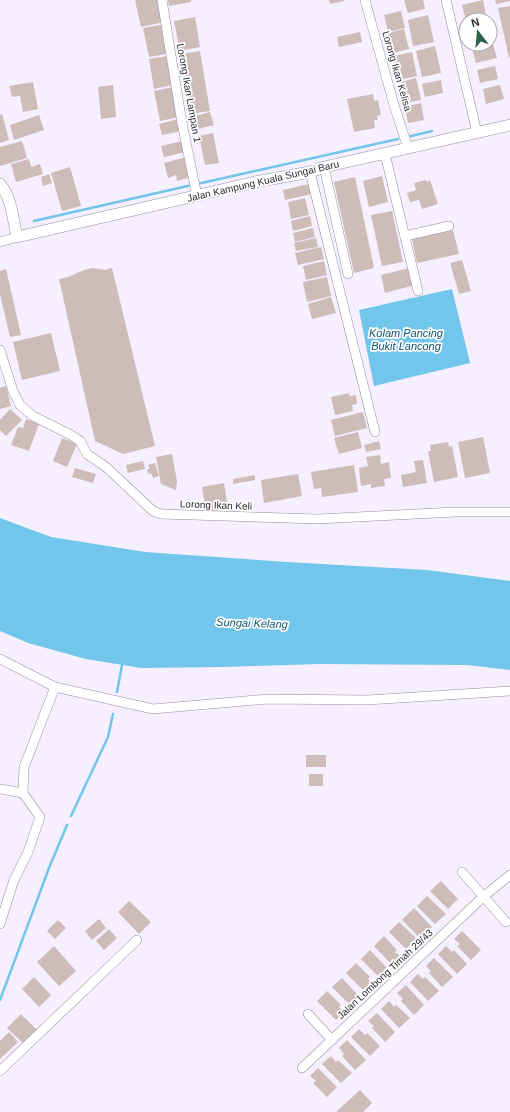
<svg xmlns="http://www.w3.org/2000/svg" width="510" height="1112" font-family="Helvetica,sans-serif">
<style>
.water{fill:#72c6eb}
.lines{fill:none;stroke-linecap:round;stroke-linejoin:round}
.stream{stroke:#72c6eb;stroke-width:2.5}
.building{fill:#cebcb9}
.minor-casing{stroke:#95909e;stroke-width:10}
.tertiary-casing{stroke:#95909e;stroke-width:12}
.minor{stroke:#fff;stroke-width:9}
.tertiary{stroke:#fff;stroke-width:11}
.labels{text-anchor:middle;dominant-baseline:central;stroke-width:3.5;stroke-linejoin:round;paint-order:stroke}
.street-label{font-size:10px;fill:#2b282e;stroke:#fff}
.water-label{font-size:11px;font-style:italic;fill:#10556f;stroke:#fff}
</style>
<rect width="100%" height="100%" fill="#f5efff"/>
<g class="water">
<path d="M452,289l18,74 -96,23 -15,-76z"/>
<path d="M0,518l51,19 94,15 142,10 140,8 83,11v89l-43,-5 -148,-1 -99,3 -79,1 -55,-9 -58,-16 -28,-12z"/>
</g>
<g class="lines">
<g class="stream">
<path d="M407,137l25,-6"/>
<path d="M197,184l201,-45"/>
<path d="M34,221l158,-36"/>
<path d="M117,692l5,-27"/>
<path d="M71,816l37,-79 5,-23"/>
<path d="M0,1000l49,-132 18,-43"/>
</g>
</g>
<g class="building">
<path d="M135,0h25l4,22 -23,5z"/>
<path d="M168,0h23v2l-22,4z"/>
<path d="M329,0h15v1l-14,3z"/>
<path d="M404,0h19l2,9 -17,4z"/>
<path d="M483,0l4,20h-21l-4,-15z"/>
<path d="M495,0h15v1l-14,3z"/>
<path d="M510,6v51l-1,1 -11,-50z"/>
<path d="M401,11l4,17 -17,4 -4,-17z"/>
<path d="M428,15l6,27 -21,4 -5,-26z"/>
<path d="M195,17l5,30 -20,4 -6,-30z"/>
<path d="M161,25l5,29 -17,3 -6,-29z"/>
<path d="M404,29l5,20 -16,4 -5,-20z"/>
<path d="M360,32l2,10 -23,5 -2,-10z"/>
<path d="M490,34l7,24 -21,5 -5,-19h19z"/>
<path d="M435,46l6,27 -19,4 -6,-26z"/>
<path d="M200,51l10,60 -19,3 -10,-60z"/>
<path d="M412,52l5,24 -18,4 -5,-24z"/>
<path d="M167,56l6,29 -19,4 -5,-30z"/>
<path d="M495,66l3,13 -18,4 -3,-13z"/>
<path d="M416,78l5,22 -15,3 -5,-21z"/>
<path d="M441,80l2,13 -18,4 -3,-13z"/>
<path d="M33,82l5,27 -15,3 -3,-16 -8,1 -3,-11z"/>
<path d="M113,85l3,32 -15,2 -3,-32z"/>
<path d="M500,85l4,14 -18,5 -3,-15z"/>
<path d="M173,87l7,30 -20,4 -6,-30z"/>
<path d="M373,94l1,7 4,-1 3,15 -4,1 1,4h-4l1,8 -21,4 -7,-33z"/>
<path d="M421,103l3,17 -16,3 -3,-16z"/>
<path d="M210,112l4,13 -20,5 -3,-13z"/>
<path d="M2,114l7,26 -9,3v-28z"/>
<path d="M39,115l5,15 -30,10 -4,-15z"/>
<path d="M178,119l3,12 -19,4 -3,-11z"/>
<path d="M213,133l6,30 -14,2 -6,-29z"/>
<path d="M22,141l5,17 -27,8v-19z"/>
<path d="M183,141l3,11 -22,5 -3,-11z"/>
<path d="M186,157l5,20 -14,4 -1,-6 -8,3 -4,-15z"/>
<path d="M29,159l2,8 9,-3 3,10 -27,8 -5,-18z"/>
<path d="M70,167l11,39 -19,5 -11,-38z"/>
<path d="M49,174l3,9 -9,3 -2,-9z"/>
<path d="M382,176l6,26 -19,5 -6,-26z"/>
<path d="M355,177l19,91 -20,5 -20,-91z"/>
<path d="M426,180l1,2 3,-2 8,24 -16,5 -3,-9 -9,2 -3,-9 9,-3 -2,-7z"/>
<path d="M309,184l3,10 -27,6 -2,-10z"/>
<path d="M305,198l4,17 -18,4 -3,-17z"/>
<path d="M392,211l11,51 -21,4 -11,-51z"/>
<path d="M310,216l2,10 -19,5 -2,-10z"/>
<path d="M313,228l2,9 -20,5 -2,-9z"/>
<path d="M453,230l6,24 -42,9 -5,-24z"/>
<path d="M316,238l2,9 -22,4 -2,-8z"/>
<path d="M321,247l3,12 -26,6 -3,-12z"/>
<path d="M462,260l9,31 -12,3 -9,-31z"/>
<path d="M324,261l3,14 -21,5 -3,-14z"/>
<path d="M93,268l12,2 7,-2 43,178 -32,8 -28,-13 -36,-162 9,-2 16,-7z"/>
<path d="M410,268l5,17 -30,8 -4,-18z"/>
<path d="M6,269l15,66 -11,2 -10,-43v-23z"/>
<path d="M327,277l4,19 -24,6 -4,-20z"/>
<path d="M331,297l5,16 -24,6 -4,-15z"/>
<path d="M51,333l9,38 -38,9 -9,-38z"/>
<path d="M6,386l5,20 -11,3v-21z"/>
<path d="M349,393l1,3 6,-1 1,9 -5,1 1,6 -18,4 -4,-18z"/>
<path d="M10,409l12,11 -16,16 -6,-6v-10z"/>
<path d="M363,412l4,16 -32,8 -4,-16z"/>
<path d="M26,419l13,5 -10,27 -18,-6 7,-18 5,1z"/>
<path d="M358,432l4,16 -23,6 -5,-16z"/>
<path d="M483,437l7,36 -25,5 -7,-36z"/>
<path d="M62,438l15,6 -10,23 -14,-6z"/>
<path d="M379,441l2,8 -15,3 -2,-7z"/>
<path d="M448,442l1,5 3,-1 6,31 -24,5 -6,-31h3l-1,-6z"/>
<path d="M172,454l5,27 -1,9 -15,-6 -5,-27z"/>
<path d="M380,455l1,9 8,-2 2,16 -7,1 1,7 -14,2v-4l-10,2 -2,-18 9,-2 -2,-9z"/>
<path d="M423,460l4,23 -24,4 -2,-12 15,-3 -2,-11z"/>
<path d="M143,461l2,8 -17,4 -2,-8z"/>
<path d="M155,463l4,13 -6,2 -2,-5 -3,1 -1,-5h3l-2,-4z"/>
<path d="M354,465l4,27 -36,5 -1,-9 -7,1 -3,-17z"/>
<path d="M75,468l21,6 -3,9 -21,-6z"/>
<path d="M298,474l4,22 -38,7 -3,-23z"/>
<path d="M255,475v5l-22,4v-5z"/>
<path d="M224,483l3,19 -4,1 1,7 -14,2 -1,-7 -4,1 -3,-19z"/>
<rect x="306" y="755" width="20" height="12"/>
<rect x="309" y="774" width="14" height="12"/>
<path d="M441,881l17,18 -10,10 -18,-18z"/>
<path d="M427,896l19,18 -11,10 -18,-18z"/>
<path d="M129,901l22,21 -12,12 -21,-22z"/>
<path d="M414,908l18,19 -12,11 -18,-18z"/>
<path d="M99,919l7,9 -14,12 -7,-9z"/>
<path d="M58,920l8,8 -11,11 -8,-8z"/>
<path d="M399,922l18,17 -11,10 -17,-17z"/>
<path d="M109,929l8,9 -13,12 -8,-9z"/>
<path d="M462,931l19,19 -10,10 -14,-14 3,-2 -6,-5z"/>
<path d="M384,936l13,14 -2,2 6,5 -9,8 -18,-19z"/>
<path d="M54,946l22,25 -17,15 -22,-24z"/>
<path d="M446,946l6,6 2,-2 13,14 -10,10 -19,-20z"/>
<path d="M370,950l17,18 -9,8 -17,-17z"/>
<path d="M434,958l19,19 -11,10 -13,-14 2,-2 -5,-5z"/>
<path d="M356,963l14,14 -2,2 5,5 -8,8 -19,-19z"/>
<path d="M418,974l5,5 2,-2 14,14 -11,10 -18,-19z"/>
<path d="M34,977l17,18 -12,12 -17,-18z"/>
<path d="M342,978l17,18 -9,9 -18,-18z"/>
<path d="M406,985l18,20 -10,10 -13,-14 2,-2 -6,-6z"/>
<path d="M327,991l14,14 -2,2 5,5 -8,8 -19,-19z"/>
<path d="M389,1001l5,6 2,-2 14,13 -11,10 -18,-19z"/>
<path d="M377,1013l18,19 -10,10 -13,-14 2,-2 -6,-5z"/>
<path d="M21,1014l16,16 -14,13 -16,-15z"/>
<path d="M359,1029l6,6 2,-2 13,13 -10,10 -19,-19z"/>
<path d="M9,1032l9,10 -18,17v-18z"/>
<path d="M347,1040l19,20 -11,10 -13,-14 2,-2 -5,-6z"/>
<path d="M331,1056l5,6 2,-2 14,13 -11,10 -19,-19z"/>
<path d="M318,1068l19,19 -10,10 -14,-14 3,-2 -6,-5z"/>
<path d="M360,1090l12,13 -9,9h-26v-1z"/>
</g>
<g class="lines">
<defs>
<g id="minor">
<path d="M162,0l20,123 15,73"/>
<path d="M365,0l29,105 14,43"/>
<path d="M446,0l31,133"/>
<path d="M385,154l33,137"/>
<path d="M324,167l24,107"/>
<path d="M310,172l65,260"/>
<path d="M405,236l44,-10"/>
<path d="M0,242l17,-5"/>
<path d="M0,350l13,41 7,14 13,11 38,19 9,6 7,13 19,13 47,44 8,3 157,5 137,-7h55"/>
<path d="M0,659l55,28 98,22 115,-10 99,1 143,-9"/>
<path d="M0,789l23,4"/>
<path d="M462,872l44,50"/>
<path d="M0,924l14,-44 14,-28 12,-35 -17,-24 1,-26 31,-80"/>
<path d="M308,1014l24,26"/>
<path d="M302,1068l181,-171 27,-22"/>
<path d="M0,1071l137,-131"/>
</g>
<path id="tertiary" d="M0,184c12,14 13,36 17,53l238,-55 55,-10 14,-5 186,-42"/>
</defs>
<use href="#minor" class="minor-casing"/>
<use href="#tertiary" class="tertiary-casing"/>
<use href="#minor" class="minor"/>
<use href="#tertiary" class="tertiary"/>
</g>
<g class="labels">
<g class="street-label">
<text transform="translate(397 71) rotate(74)">Lorong Ikan Kelisa</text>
<text transform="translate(189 93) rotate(80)">Lorong Ikan Lampan 1</text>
<text transform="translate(263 181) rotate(-13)">Jalan Kampung Kuala Sungai Baru</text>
<text transform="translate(216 505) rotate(2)">Lorong Ikan Keli</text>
<text transform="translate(385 974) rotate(-43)">Jalan Lombong Timah 29/43</text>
</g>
<g class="water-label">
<text x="406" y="333">Kolam Pancing<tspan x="406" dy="13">Bukit Lancong</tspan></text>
<text transform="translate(252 623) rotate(2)">Sungai Kelang</text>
</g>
</g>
<g transform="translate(478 32) rotate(344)"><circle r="19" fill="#ffffff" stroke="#aaa9ab"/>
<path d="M0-3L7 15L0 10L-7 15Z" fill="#2c6248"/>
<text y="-6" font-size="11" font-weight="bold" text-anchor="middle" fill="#2b282e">N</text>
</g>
</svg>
